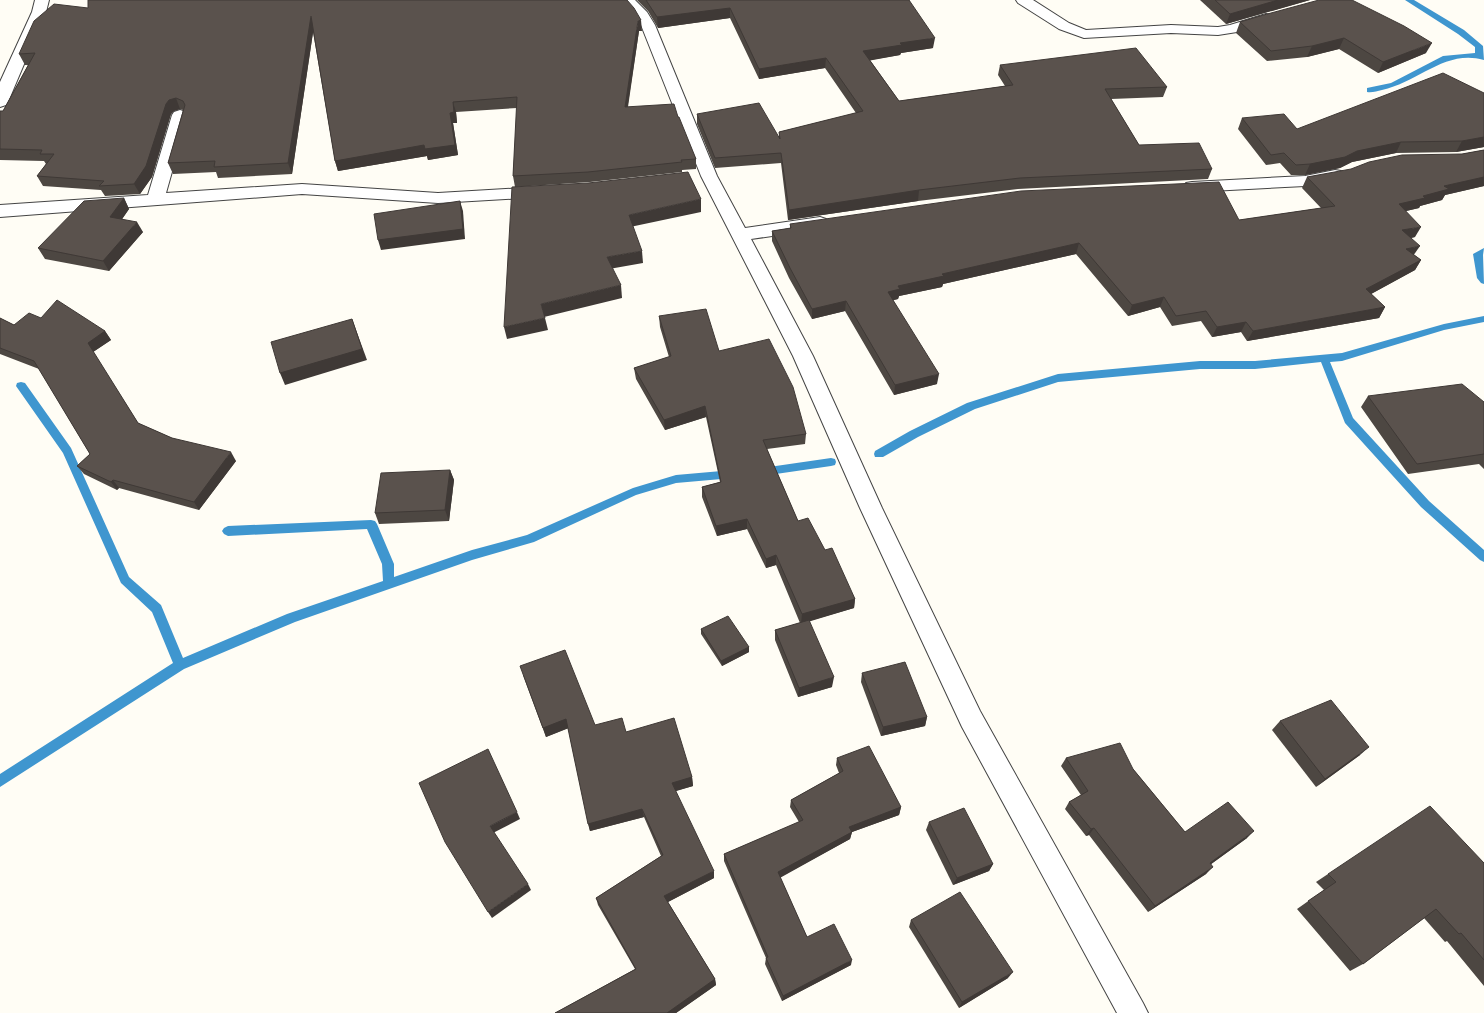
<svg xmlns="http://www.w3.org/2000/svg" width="1484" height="1013" font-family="'Crimson Pro',serif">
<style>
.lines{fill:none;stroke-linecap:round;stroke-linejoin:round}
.stream{fill:#3f96cf;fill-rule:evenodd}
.minor-casing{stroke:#444;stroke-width:2}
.minor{fill:#fff;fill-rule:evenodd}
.wall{fill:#4d4742}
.shaded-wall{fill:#3f3936}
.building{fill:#5a524d;stroke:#3f3936}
</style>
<rect width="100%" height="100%" fill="#fffdf5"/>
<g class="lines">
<g class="stream">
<path d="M1405,0h9l50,30 19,16 1,14c-39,-11 -65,22 -102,30 -5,1 -10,3 -15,2v-4l24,-5 52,-27 32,-3v-6l-17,-13z"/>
<path d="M1484,248l-1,7 1,29 -3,-1 -4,-5 -4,-24z"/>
<path d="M1484,316v6l-40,8 -102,31 -12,1 23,56 76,83 55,49v12l-4,-2 -59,-53 -76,-84 -24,-61 -66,7h-55l-142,13 -83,27 -57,28 -35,20h-8l-1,-3 1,-3 35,-20 57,-28 91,-29 142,-13h55l87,-8 102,-29z"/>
<path d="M21,382l4,1 46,65 58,129 32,28 22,53 104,-44 96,-33 -1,-17 -15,-35 -139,7 -4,-2 -2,-3 2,-3 4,-2 143,-6 4,1 2,3 17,40v13l78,-27 55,-15 106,-47 43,-13 57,-5 4,1 1,3 -1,3 -4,1 -57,5 -40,12 -102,47 -62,18 -177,62 -111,47 -184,118v-13l173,-111 -21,-51 -31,-29 -58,-130 -47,-67 1,-3z"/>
<path d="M831,458l4,1 1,3 -1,3 -4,1 -69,10 -4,-1 -1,-3 1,-3 4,-1z"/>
</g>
<defs>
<g id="minor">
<path d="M35,0h14l-3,12 -38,90 -2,3 -6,2v-25l32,-70z"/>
<path d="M620,0h15l12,12 8,13 62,151 28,52 75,-11 6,2 3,4 -3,4 -6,2 -69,10 62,117 69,152 98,203 163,292 5,10h-31l-155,-286 -102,-219 -67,-152 -92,-180 -60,-151 -5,-8z"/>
<path d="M1016,0h17l36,23 17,7 85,-5 47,2 12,-2 36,-11 5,1 2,3 -2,3 -34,11 -19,3 -47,-2 -87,5 -25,-9 -41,-26z"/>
<path d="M180,110l6,2 2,3 -22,78 136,-9 136,9 102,-6 6,1 3,4 -3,4 -6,1 -102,6 -136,-9 -302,23v-12l148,-10 24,-80 2,-3z"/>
<path d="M1335,170l6,1 2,4 -2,4 -36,7 -113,6 -6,-1 -3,-4 3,-4 6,-1 113,-6z"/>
</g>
</defs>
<use href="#minor" class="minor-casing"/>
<use href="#minor" class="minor"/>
</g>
<g class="wall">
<path d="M637,0h272l24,48 -32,5 -1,2 -30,5 29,41 106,-15 -7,-11 2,-10 167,22 -4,10 -52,2 28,46 73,24 -4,10 -190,10 -100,12 -130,19 -7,-57 -66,5 -18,-44v-10l82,23v-5l77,-19 -31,-45 -66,11 -29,-61 -72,10 -10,-17z"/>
<path d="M1200,0h110l-84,24z"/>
<path d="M88,8l554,23h-3l-11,76 50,10 18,42v10l-14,1v2l-92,10 -75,5 -2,-11 4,-68 -61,4 1,11h-4l5,32 -30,5 -1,-4 -89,15 -3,-10 -22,-129 -21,142 -74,4 -2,-6 -43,2 -5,-11 15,-53 -3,-1 -6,2 -3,3 -19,63 -12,17 -35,2 -4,-6 -58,-4 -6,-10 9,-12 -2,-3 -44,-1v-49h3l25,-46h-3l-6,-11z"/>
<path d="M1260,16l166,37 -48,20 -39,-24 -32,8 -40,4 -31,-28 4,-11z"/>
<path d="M1484,93v54l-28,5 -60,1 -44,9 -12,6 -35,7h-14l-11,-12 -14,2 -28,-36 4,-11 55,11z"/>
<path d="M1484,150v36l-39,9 -3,5 -22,6 -1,2 -13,3 9,26 -4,1 3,17 7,5 -6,10 -44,24 14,13 -6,11 -132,23 -6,-9 -29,5 -11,-16 -29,5 -12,-19 -32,9 -52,-62 -133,30 -1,3 -43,9 -1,3 -5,1 44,84 -43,11 -49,-84 -33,8 -23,-41 -17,-37v-10l18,-3v-4l449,-4 82,-12 -19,-20 5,-11 155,-23z"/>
<path d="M124,198l5,11 -7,10 21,13 -34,39 -64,-12 -7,-11z"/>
<path d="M659,316l60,35 87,83 -1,10 -38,5 31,72 27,29 30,49 -1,9 -45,13 23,66 -34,10 -23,-57v-10l25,-7 -24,-58 -10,3 -19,-39 -30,7 -15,-39v-10l18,-5 -14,-65 -41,13 -29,-51 -2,-11 35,-11 -9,-30z"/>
<path d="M0,318l14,7 27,-7 64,13 6,9 -18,12 45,71 34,15 64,23 -37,49 -80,-22 -2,2 -33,-16 -7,-8 13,-12 -51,-85 -39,-15z"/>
<path d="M1368,396l116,6v67l-5,-5 -71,10 -47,-67z"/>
<path d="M450,470l4,10 -5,41 -70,3 -4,-11z"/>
<path d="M701,629l48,18v5l-27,14 -21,-32z"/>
<path d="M862,673l65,44 -2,9 -44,10 -20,-54z"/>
<path d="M523,675l72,50 31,7 66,45 1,9 -18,5 39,87 -46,24 47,77 1,6 -40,28h-121l80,-44 -37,-64 -2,-7 65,-42 -17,-39 -54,14 -22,-103 -22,9z"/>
<path d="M1280,721l80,34 -44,32 -44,-57z"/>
<path d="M837,758l64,49 -2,8 -47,17 -2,7 -70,38 27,60 44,28 -69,36 -17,-37 1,-6 -42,-97v-7l75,-32 -9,-15 1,-7 48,-27 -3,-8z"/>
<path d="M1066,758l67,11 52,63 62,6 -36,26 -5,10 -58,38 -59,-77 -3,1 -21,-27 4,-7 12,-7 -20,-29z"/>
<path d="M929,822l64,42 -4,7 -36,14 -27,-55z"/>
<path d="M1484,863v123l-37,-45 -2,1 -21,-24 -61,46 -13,7 -53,-62 27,-19 -8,-8 12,-8z"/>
<path d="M911,920l97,58 -49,30 -50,-81z"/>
</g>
<g class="shaded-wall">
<path d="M1278,0h32l-84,24 4,-10z"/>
<path d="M730,8v10l-72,10 -1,-11z"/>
<path d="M311,16l3,10 -22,148 -4,-11z"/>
<path d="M641,20l1,11h-3l-13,86 -1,-10 13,-86z"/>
<path d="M935,38l-2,10 -32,5 -1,2 -38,7 1,-11 37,-8z"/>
<path d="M1344,38l-5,11 -32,8 5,-11z"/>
<path d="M1432,43l-6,10 -48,20 5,-11z"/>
<path d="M826,58l-1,10 -66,11v-10z"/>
<path d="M176,98l4,11 -6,2 -3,3 -19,63 -12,17 -6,-10 32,-80 3,-4z"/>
<path d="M453,102l3,10 1,11h-4l5,32 -30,5 -1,-4 -89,15 -3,-10 115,-48z"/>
<path d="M1484,137v10l-28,5 6,-11z"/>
<path d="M1401,142l-5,11 -44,9 -12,6 -35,7 5,-11 47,-13z"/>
<path d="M1484,177v9l-39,9 -3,5 -22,6 -1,2 -26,6 6,-10 24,-8 21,-10z"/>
<path d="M919,190l-1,11 -130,19 1,-10z"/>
<path d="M124,198l5,11 -13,19 -6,-11z"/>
<path d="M701,199v13l-71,15 -1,-12z"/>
<path d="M460,201l3,10 2,28 -84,11 -3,-10z"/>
<path d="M137,222l6,10 -34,39 -6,-10z"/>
<path d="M1421,227l-6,10 -19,4 6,-11z"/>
<path d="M1079,243l-3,11 -133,30 -1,3 -43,9 -1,3 -12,3 2,-10 10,-6 44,-12z"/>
<path d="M1420,246l-7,10 -7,-7z"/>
<path d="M642,251l1,12 -34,6 -2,-12z"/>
<path d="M1421,260l-6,10 -55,30 6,-11z"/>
<path d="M621,285l1,13 -78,19 -3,-13z"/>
<path d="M1164,297l-4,10 -32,9 4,-11z"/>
<path d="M846,301l-1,10 -33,8v-10z"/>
<path d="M1385,307l-6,11 -132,23 6,-10z"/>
<path d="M545,318l3,12 -41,9 -3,-12z"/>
<path d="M352,319l15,41 -82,25 -5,-12z"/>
<path d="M1246,322l-5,10 -29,5 5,-10z"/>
<path d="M105,331l6,9 -18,12 -5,-9z"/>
<path d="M939,374l-2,10 -43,11 1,-10z"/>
<path d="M705,406l1,11 -41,13 -1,-10z"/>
<path d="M231,452l5,9 -37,49 -5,-8z"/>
<path d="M450,470l4,10 -5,41 -4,-11z"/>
<path d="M113,480l6,8 -2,2 -6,-8z"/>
<path d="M747,519v10l-30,7 -1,-10z"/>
<path d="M776,555v10l-10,3v-9z"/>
<path d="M855,599l-1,9 -53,16 1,-10z"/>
<path d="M749,647v5l-27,14 -1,-5z"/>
<path d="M834,677l-2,10 -34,10 1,-9z"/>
<path d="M927,717l-2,9 -44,10 2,-9z"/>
<path d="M566,719l3,9 -23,9 -3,-9z"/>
<path d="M1369,747l-9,8 -44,32 9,-8z"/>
<path d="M692,777l1,9 -20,6 -1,-9z"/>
<path d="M901,807l-2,8 -47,17 -2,7 -72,40v-7l71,-45z"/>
<path d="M642,809l2,8 -54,14 -2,-7z"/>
<path d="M517,812l3,7 -27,14 -3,-7z"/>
<path d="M1094,828l-5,7 -3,1 5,-7z"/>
<path d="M1254,831l-7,7 -44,32 7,-7z"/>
<path d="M993,864l-4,7 -36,14 4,-7z"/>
<path d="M1213,867l-7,7 -58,38 7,-6z"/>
<path d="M714,871v7l-48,25 -2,-7z"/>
<path d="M528,884l3,6 -39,28 -4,-6z"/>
<path d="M852,960l-1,5 -69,36 1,-5z"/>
<path d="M1013,972l-5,6 -49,30 3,-6z"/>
<path d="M715,979l1,6 -40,28h-9z"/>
</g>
<g class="building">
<path d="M88,0h539l7,8 7,12 -3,1 -13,86 49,-3 4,13h1l17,42 -15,1 1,2 -94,10 -75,4 4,-79 -64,5 1,10 -4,1 5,32 -30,4 -1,-4 -89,16 -24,-145 -23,147 -74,4 1,-6 -47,2 17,-58 -2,-4 -7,-3 -7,2 -3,4 -20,62 -12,18 -35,2 5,-5 -67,-5 17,-22h-14l2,-4 -42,-1v-38h3l32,-58 -16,1 15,-33 20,-17 34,4z"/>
<path d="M646,0h263l26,38 -35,5 2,2 -39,6 36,50 114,-16 -13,-20 136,-17 31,39 -62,2 34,56 60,-2 13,26 -192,9 -101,12 -130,20 -8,-57 -66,5 -18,-44 62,-11 21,36 -1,-7 84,-21 -37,-53 -67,11 -29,-61 -73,9z"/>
<path d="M1215,0h63l-48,14z"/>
<path d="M1319,0h33l52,26 28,17 -49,19 -39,-24 -32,8 -41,5 -31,-29 20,-6z"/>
<path d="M1443,73l41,20v44l-22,4 -61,1 -44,9 -12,6 -35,7 -14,1 -12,-12 -13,2 -29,-37 42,-4 13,15z"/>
<path d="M1484,150v27l-40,9 5,3 -26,7 2,2 -26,6 22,23 -19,3 18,16 -14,3 15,11 -55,29 19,18 -132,24 -7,-9 -29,5 -11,-16 -30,5 -12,-19 -32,8 -53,-62 -137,31 2,2 -46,10 2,3 -12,3 51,82 -44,11 -49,-84 -34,8 -22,-41 -18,-37 19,-3 -1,-4 231,-33 198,-9 20,38 96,-14 -28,-29 44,-8 18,-7 33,-7 60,-1z"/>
<path d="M688,172l13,27 -72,16 13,36 -35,6 14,28 -80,19 4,14 -41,9 8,-140 76,-4z"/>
<path d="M124,198l-14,19 27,5 -34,39 -65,-13 46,-47z"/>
<path d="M460,201l3,28 -85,11 -4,-26z"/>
<path d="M57,300l48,31 -17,12 50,80 34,15 59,14 -37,50 -81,-22 -2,2 -34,-16 13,-12 -56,-93 -34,-13v-30l14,7 15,-12 12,5z"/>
<path d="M706,309l13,42 50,-12 24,48 13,47 -43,6 35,81 10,-3 17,32 7,-2 23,51 -53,15 -26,-59 -10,4 -19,-40 -31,7 -14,-39 19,-5 -16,-76 -41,14 -30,-52 37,-12 -12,-40z"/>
<path d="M352,319l10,30 -82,24 -9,-31z"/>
<path d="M1462,384l22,18v52l-67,10 -49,-68z"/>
<path d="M450,470l-5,40 -70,3 6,-40z"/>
<path d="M728,616l21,31 -28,14 -20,-32z"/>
<path d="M809,620l25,57 -35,11 -24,-58z"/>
<path d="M565,650l30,75 27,-7 4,14 48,-14 18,59 -20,6 42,88 -50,25 51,83 -48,34h-112l81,-44 -40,-71 67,-43 -21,-46 -54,15 -22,-105 -23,9 -23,-62z"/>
<path d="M905,662l22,55 -44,10 -21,-54z"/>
<path d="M1331,700l38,47 -44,32 -45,-58z"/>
<path d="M1120,743l13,26 52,63 43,-30 26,29 -44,32 3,4 -58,39 -61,-78 -3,1 -22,-27 19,-11 -22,-33z"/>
<path d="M869,746l32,61 -52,20 3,5 -74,40 29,65 27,-13 18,36 -69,36 -17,-38 2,-1 -44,-103 79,-34 -12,-20 52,-29 -6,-13z"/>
<path d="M488,749l29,63 -27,14 38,58 -40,28 -43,-70 -26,-59z"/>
<path d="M1430,806l54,57v97l-23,-27 -2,1 -23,-25 -73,55 -55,-63 28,-19 -8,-8z"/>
<path d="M964,808l29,56 -36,14 -28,-56z"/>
<path d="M960,892l53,80 -51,30 -51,-82z"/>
</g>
</svg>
